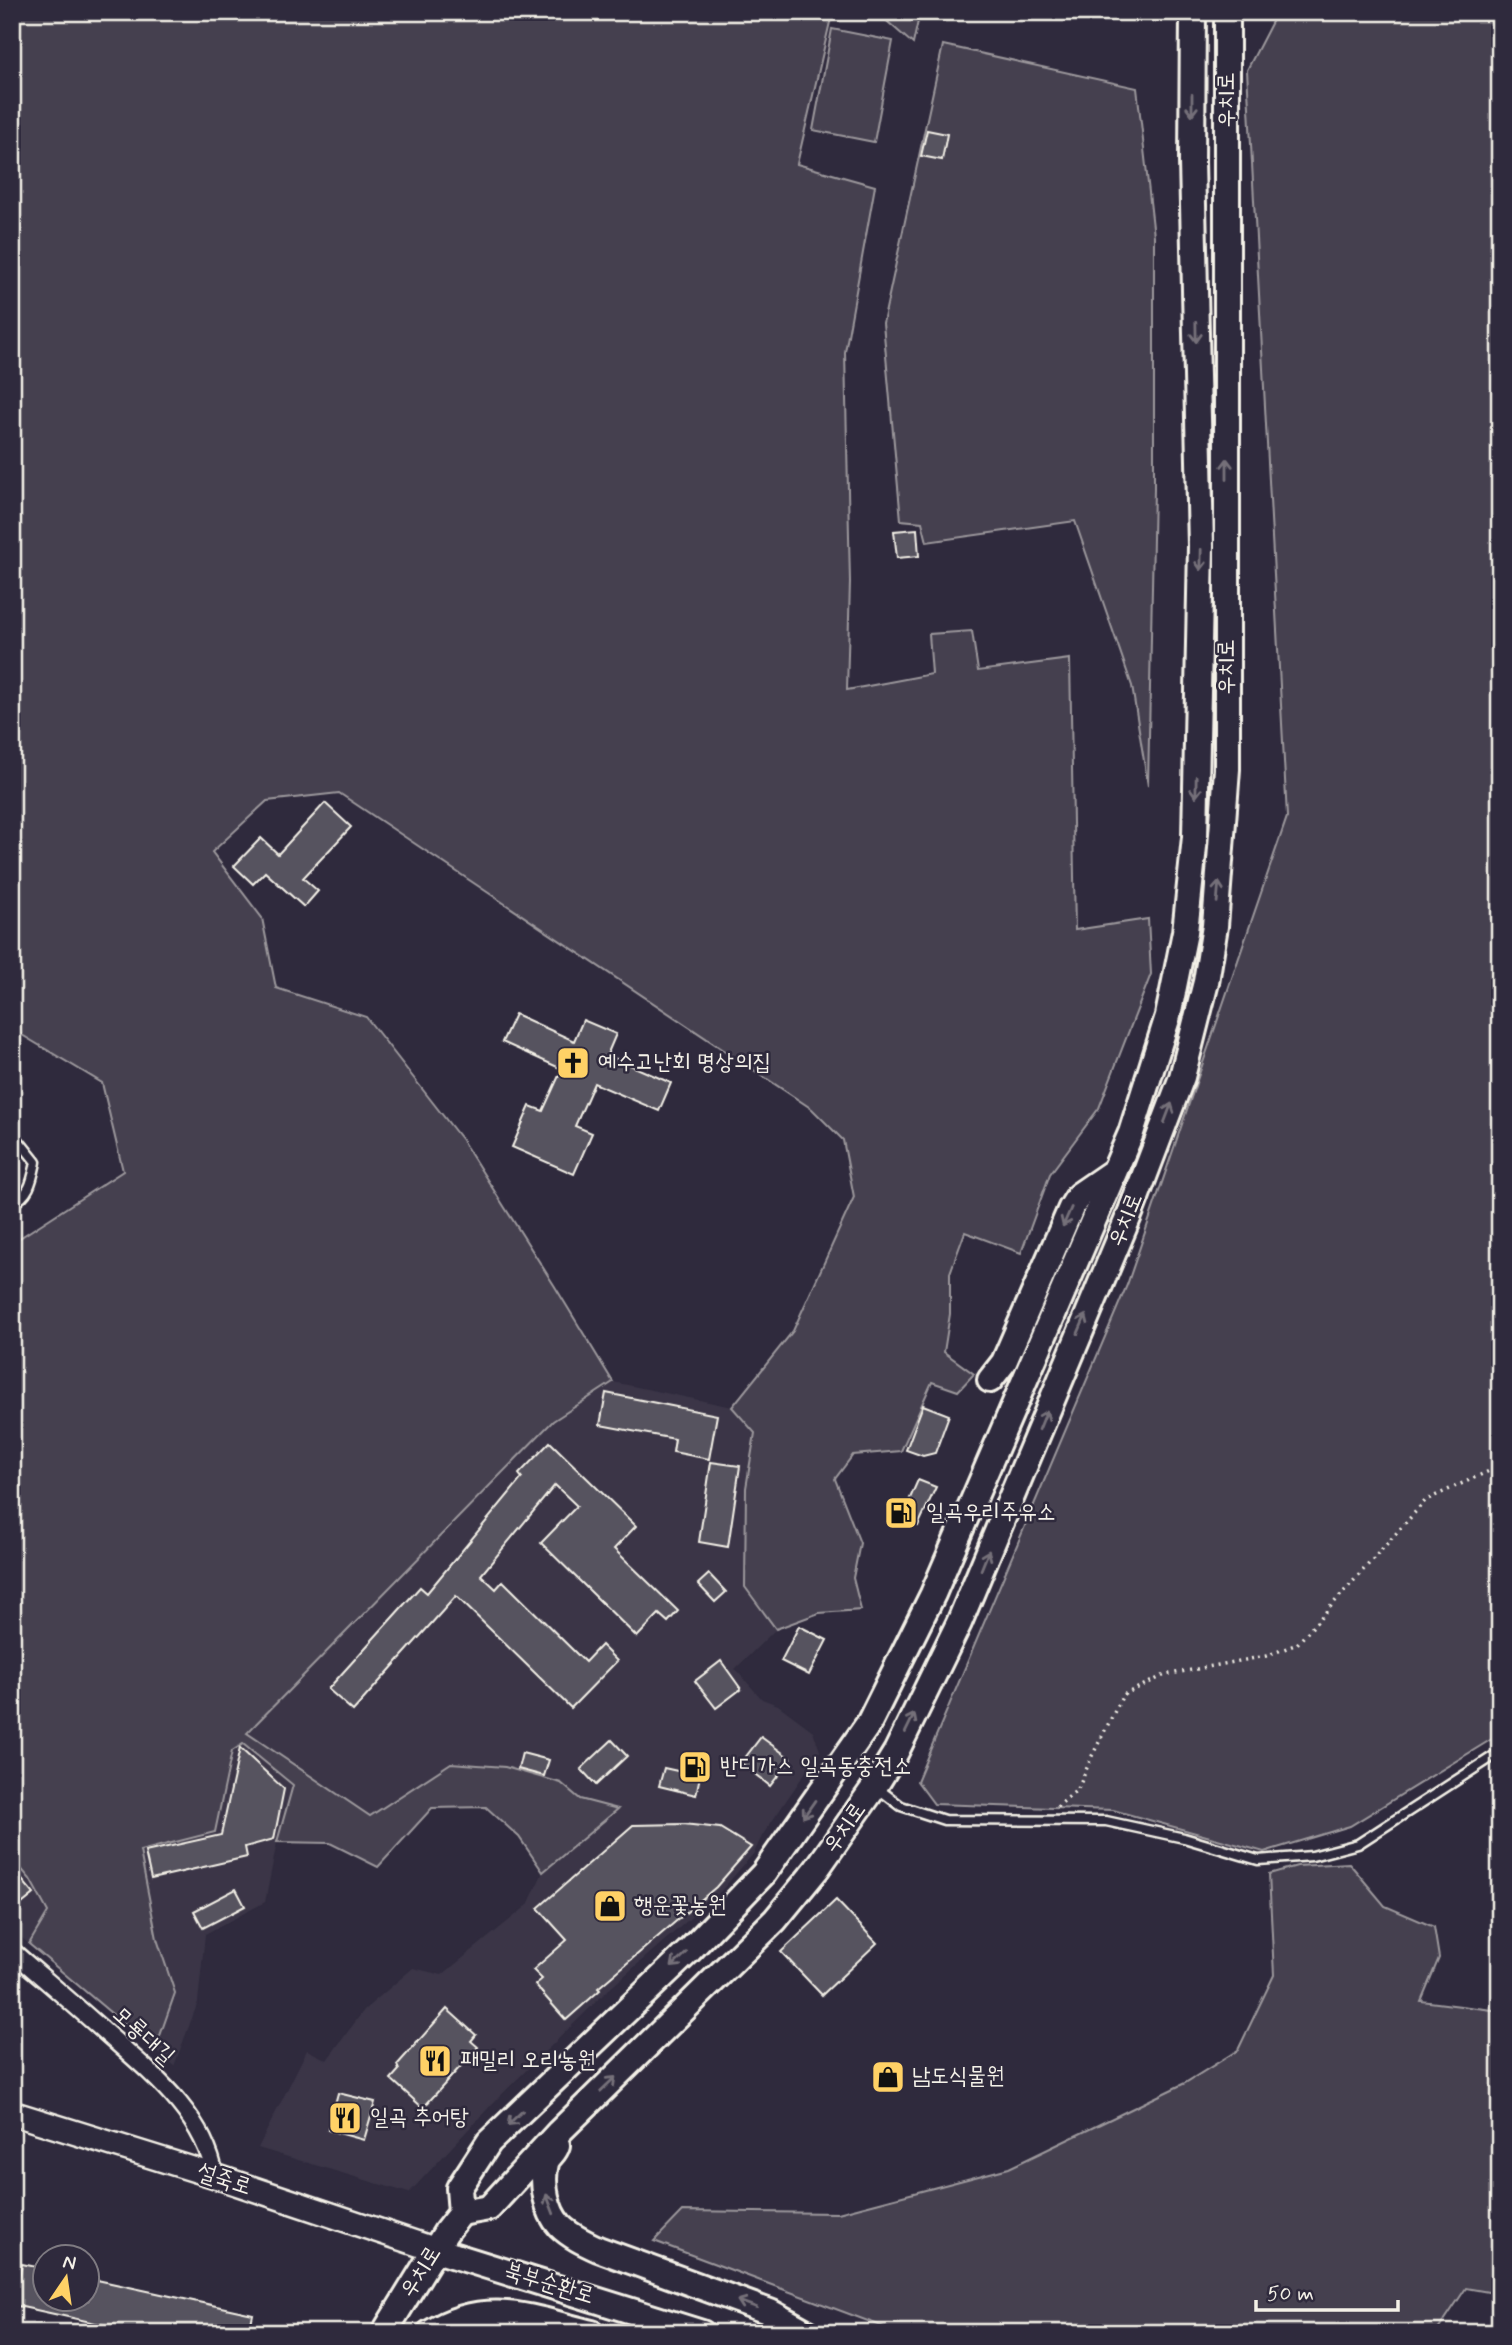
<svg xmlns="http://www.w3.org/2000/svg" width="1512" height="2345" font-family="Mynerve,'Poor Story',sans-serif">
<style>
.built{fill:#3b3647}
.green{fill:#454050;stroke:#9c989c;stroke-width:2}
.building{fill:#56525f;stroke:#f4f1e8;stroke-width:2}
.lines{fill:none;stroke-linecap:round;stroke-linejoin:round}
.lane-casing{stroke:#f4f1e8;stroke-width:13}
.street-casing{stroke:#f4f1e8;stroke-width:21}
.secondary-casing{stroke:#f4f1e8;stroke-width:28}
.primary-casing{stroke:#f4f1e8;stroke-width:30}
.path{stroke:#f4f1e8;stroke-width:3.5;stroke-dasharray:2 5;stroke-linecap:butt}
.lane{stroke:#2f2a3d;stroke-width:8}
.street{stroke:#2f2a3d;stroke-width:16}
.secondary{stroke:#2f2a3d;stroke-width:23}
.primary{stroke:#2f2a3d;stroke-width:24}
.oneway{stroke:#747079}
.labels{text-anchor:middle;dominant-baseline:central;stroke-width:5;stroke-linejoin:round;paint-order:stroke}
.street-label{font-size:23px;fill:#f4f1e8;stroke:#2f2a3d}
.poi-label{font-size:23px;fill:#f4f1e8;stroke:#2f2a3d;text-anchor:start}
</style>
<rect width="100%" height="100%" fill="#2f2a3d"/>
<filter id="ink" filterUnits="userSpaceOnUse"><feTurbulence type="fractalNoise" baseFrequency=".0143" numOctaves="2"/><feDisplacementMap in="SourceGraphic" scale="14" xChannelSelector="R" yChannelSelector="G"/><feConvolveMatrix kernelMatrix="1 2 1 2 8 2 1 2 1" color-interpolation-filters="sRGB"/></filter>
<g filter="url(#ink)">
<g class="built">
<path d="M613,1382l119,25 23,26 -9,55 -1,99 31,42 -41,40 27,30 16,6 35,26 7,20 -58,85 -8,17 -34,39 -113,99 -114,112 -84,90 -151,-45 49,-98 20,10 37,-50 49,-42 29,7 86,-70 15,-33 75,-63 -38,-10 -19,-16 -56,-16 -54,-4 -81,53 -123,-83 306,-312z"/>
<path d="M243,1744l50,41 -16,57 -12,60 -60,32 -7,68 -24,64 -19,-16 19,-57 -17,-53 -17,-90 74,-18 18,-81z"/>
<path d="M12,1858l18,21 18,33 -19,32 -17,-15z"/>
</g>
<g class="green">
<path d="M12,12h829l-11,10 -33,142 78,22 -30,166 5,230 -3,108 85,-16 -3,-40 43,-3 6,40 92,-12 5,271 73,-11 3,55 -52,134 -49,66 -29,79 -56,-21 -15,41v41l-6,38 30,22 -16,17 -26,-9 -31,69 -48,4 -18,24 25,64 -7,35 8,32 -42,3 -43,16 -31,-42 1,-99 9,-55 -23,-26 61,-76 61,-134 -11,-57 -31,-31 -473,-316 -72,8 -55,51 50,66 14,70 90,29 96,123 92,145 59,97 -60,39 -306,312 123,83 81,-53 54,4 56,16 19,16 38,10 -75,63 -24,-35 -33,-30 -54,1 -54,59 -48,-24 -53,-1 16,-57 -50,-41 -11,7 -17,81 -75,19 17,88 18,54 -20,57 -126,-106 19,-32 -18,-33 -18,-21v-615l111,-72 -21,-88 -90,-54z"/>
<path d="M866,12h54l-7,32 -32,-28z"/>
<path d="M1277,12h223v1722l-150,92 -86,26 -151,-42 -179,-6 -17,-23 210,-496 160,-468 -40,-747z"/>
<path d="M832,29l61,12 -19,101 -61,-12z"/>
<path d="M943,45l194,43 17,148v253l-6,297 -16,-100 -57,-165 -148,21 -5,-20 -21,-2 -18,-197z"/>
<path d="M1349,1863l36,43 49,21 5,31 -18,43 79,10v283l-34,-6 -30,45h-536l-246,-92 29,-30 155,2 171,-45 176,-85 53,-33 36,-75 -5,-101 28,-8z"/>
</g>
<g class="building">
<path d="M927,130l20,4 -5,26 -21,-4z"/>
<path d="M917,529l2,27 -22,2 -3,-27z"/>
<path d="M325,803l26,24 -48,51 15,13 -14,16 -39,-35 -12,12 -19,-18 27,-28 17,16z"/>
<path d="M515,1014l59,27 9,-21 33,14 -9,21 64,28 -12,28 -65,-28 -19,43 17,7 -18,41 -62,-27 18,-41 13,5 19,-42 -60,-27z"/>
<path d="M606,1393l111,22 -8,44 -36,-7 2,-13 -75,-14z"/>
<path d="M923,1405l26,10 -14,38 -12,3 -17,-6z"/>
<path d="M550,1442l86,84 -22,23 64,62 -10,11 -9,-8 -22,23 -96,-94 36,-37 -22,-21 -74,90 15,14 7,-8 82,81 16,-17 16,16 -46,47 -115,-112 -103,115 -25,-22 92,-102 7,6 95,-115 -3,-4z"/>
<path d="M711,1462l29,4 -12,81 -29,-5z"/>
<path d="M918,1480l18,7 -18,39 -17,-7z"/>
<path d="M709,1574l17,18 -11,10 -17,-18z"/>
<path d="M799,1626l28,14 -18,35 -28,-14z"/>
<path d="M721,1661l20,28 -25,19 -21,-27z"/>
<path d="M761,1737l30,22 -21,27 -29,-23z"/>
<path d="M612,1740l15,16 -31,29 -15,-16z"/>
<path d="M240,1748l44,41 -10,50 -29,8 2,10 -96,22 -6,-27 76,-17z"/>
<path d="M522,1753l27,7 -5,16 -26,-7z"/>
<path d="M664,1768l36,8 -4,19 -37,-9z"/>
<path d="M683,1824l37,4 31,19 -35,40 -118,101 2,2 -34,30 -31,-35 7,-6 -9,-9 34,-30 -29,-32 95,-83z"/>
<path d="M12,1868l22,26 -22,18z"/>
<path d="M236,1889l9,17 -42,22 -9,-17z"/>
<path d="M836,1900l41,43 -55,52 -41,-43z"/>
<path d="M447,2009l29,26 -5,6 7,6 -55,61 -32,-29 8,-9 -2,-5z"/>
<path d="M338,2093l37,9 -11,38 -36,-10z"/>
<path d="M22,2264l24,5v31h42v-22l165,36 -4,19h-108l-128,-28z"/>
</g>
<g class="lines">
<defs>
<g id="lane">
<path d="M12,1132l24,30c-4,19 -6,33 -24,42"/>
<path d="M876,1787l25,19 43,14 162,1 78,17 74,22 54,-4 46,-12 142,-92"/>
</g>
<path id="street" d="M12,1951c31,27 63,54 94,82 45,40 98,81 109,143"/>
<path id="secondary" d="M12,2113l203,63 221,74"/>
<g id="primary">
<path d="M990,1380l14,-18 67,-154 8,-13 35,-24"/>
<path d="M557,2145c-2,8 -9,11 -11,18 -5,20 0,48 14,63 10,10 25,17 38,23l172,63 38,21"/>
<path d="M461,2213l28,-5 70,-76 216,-212 41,-50 59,-84 21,-34 63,-129 172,-412 51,-134 24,-95 9,-56 12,-157v-757"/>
<path d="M436,2250l266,83"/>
<path d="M384,2333l62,-101 15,-19 -2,-25 30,-46 200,-191 75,-78 105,-150 64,-129 198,-461 37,-117 17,-84 10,-95 6,-291 -9,-384 1,-150"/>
<path d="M430,2333c57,-36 103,-14 162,0"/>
</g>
</defs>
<use href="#lane" class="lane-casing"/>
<use href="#street" class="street-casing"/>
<use href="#secondary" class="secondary-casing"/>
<use href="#primary" class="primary-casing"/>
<path class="path" d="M1057,1807l21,-18 14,-33 31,-61 42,-20 101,-19 31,-12 129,-144 74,-34"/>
<use href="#lane" class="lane"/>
<use href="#street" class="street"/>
<use href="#secondary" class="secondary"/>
<use href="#primary" class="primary"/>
</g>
<defs><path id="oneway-shaft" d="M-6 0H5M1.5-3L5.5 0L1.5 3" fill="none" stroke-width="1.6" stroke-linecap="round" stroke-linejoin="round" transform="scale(1.75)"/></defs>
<g class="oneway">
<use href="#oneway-shaft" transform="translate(1192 105) rotate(90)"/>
<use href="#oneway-shaft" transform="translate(1196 332) rotate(89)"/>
<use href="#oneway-shaft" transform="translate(1227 469) rotate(-90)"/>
<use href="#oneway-shaft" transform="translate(1201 560) rotate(91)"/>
<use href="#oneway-shaft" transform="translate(1196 787) rotate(91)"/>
<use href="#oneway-shaft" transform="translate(1218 892) rotate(-85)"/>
<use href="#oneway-shaft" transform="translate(1168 1113) rotate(-69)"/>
<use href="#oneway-shaft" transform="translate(1067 1217) rotate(114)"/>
<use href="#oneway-shaft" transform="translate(1082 1324) rotate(-67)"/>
<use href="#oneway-shaft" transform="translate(1043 1420) rotate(-68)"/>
<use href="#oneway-shaft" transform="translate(985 1560) rotate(-68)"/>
<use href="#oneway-shaft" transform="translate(910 1723) rotate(-64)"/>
<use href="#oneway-shaft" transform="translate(809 1809) rotate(125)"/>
<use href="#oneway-shaft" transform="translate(679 1960) rotate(137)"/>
<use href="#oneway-shaft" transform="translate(608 2084) rotate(-44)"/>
<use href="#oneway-shaft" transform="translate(515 2118) rotate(136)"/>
<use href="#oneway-shaft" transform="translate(550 2204) rotate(-111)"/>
<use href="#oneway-shaft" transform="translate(747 2304) rotate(-160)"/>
</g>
</g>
<defs>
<symbol id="church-square" viewBox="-11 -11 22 22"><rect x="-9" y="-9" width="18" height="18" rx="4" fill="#ffd166" stroke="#2f2a3d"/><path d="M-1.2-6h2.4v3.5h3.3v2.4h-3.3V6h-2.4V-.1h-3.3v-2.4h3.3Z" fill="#111"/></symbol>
<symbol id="fuel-square" viewBox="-11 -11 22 22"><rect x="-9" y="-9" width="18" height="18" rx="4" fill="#ffd166" stroke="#2f2a3d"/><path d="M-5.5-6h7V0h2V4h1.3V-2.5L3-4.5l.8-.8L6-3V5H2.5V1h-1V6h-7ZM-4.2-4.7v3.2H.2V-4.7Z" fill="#111"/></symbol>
<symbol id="shop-square" viewBox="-11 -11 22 22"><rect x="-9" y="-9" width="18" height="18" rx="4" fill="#ffd166" stroke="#2f2a3d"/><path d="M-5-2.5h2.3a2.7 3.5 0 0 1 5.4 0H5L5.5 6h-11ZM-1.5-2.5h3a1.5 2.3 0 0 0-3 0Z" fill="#111"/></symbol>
<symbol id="restaurant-square" viewBox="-11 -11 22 22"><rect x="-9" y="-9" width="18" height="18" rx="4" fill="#ffd166" stroke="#2f2a3d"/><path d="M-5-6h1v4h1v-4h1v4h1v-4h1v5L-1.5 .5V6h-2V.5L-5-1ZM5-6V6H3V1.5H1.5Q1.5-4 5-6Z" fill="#111"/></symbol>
</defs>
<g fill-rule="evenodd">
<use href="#church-square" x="554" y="1044" width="38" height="38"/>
<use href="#fuel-square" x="882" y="1494" width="38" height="38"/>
<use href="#fuel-square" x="676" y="1748" width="38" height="38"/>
<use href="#shop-square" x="591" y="1887" width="38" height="38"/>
<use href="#restaurant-square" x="416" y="2042" width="38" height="38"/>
<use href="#shop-square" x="869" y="2058" width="38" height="38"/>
<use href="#restaurant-square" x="326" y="2099" width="38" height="38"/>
</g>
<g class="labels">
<g class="street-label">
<text transform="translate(1227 100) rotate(-90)">우치로</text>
<text transform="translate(1227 667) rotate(-90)">우치로</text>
<text transform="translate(1126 1220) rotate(-68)">우치로</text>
<text transform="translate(845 1828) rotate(-55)">우치로</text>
<text transform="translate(143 2036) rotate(42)">모룡대길</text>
<text transform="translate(224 2180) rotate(18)">설죽로</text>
<text transform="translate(421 2272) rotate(-58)">우치로</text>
<text transform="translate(549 2284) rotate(17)">북부순환로</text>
</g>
<g class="poi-label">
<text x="598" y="1063">예수고난회 명상의집</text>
<text x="926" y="1513">일곡우리주유소</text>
<text x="720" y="1767">반디가스 일곡동충전소</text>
<text x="634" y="1906">행운꽃농원</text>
<text x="460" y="2061">패밀리 오리농원</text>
<text x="912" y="2077">남도식물원</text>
<text x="370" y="2118">일곡 추어탕</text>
</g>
</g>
<rect width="1512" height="2345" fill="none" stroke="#2f2a3d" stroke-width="42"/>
<rect x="21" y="21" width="1470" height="2303" fill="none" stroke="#f4f1e8" stroke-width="2.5" filter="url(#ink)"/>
<g transform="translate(66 2278) rotate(13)"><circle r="33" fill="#2f2a3d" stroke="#7e7a81" stroke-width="2"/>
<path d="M0-5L12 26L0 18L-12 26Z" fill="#ffd166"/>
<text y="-10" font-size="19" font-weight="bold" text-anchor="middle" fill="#f4f1e8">N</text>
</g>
<path d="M1256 2300v10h142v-10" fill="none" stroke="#f4f1e8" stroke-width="3.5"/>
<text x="1267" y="2300" font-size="21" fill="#f4f1e8" stroke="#2f2a3d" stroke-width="5" paint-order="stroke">50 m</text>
</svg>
